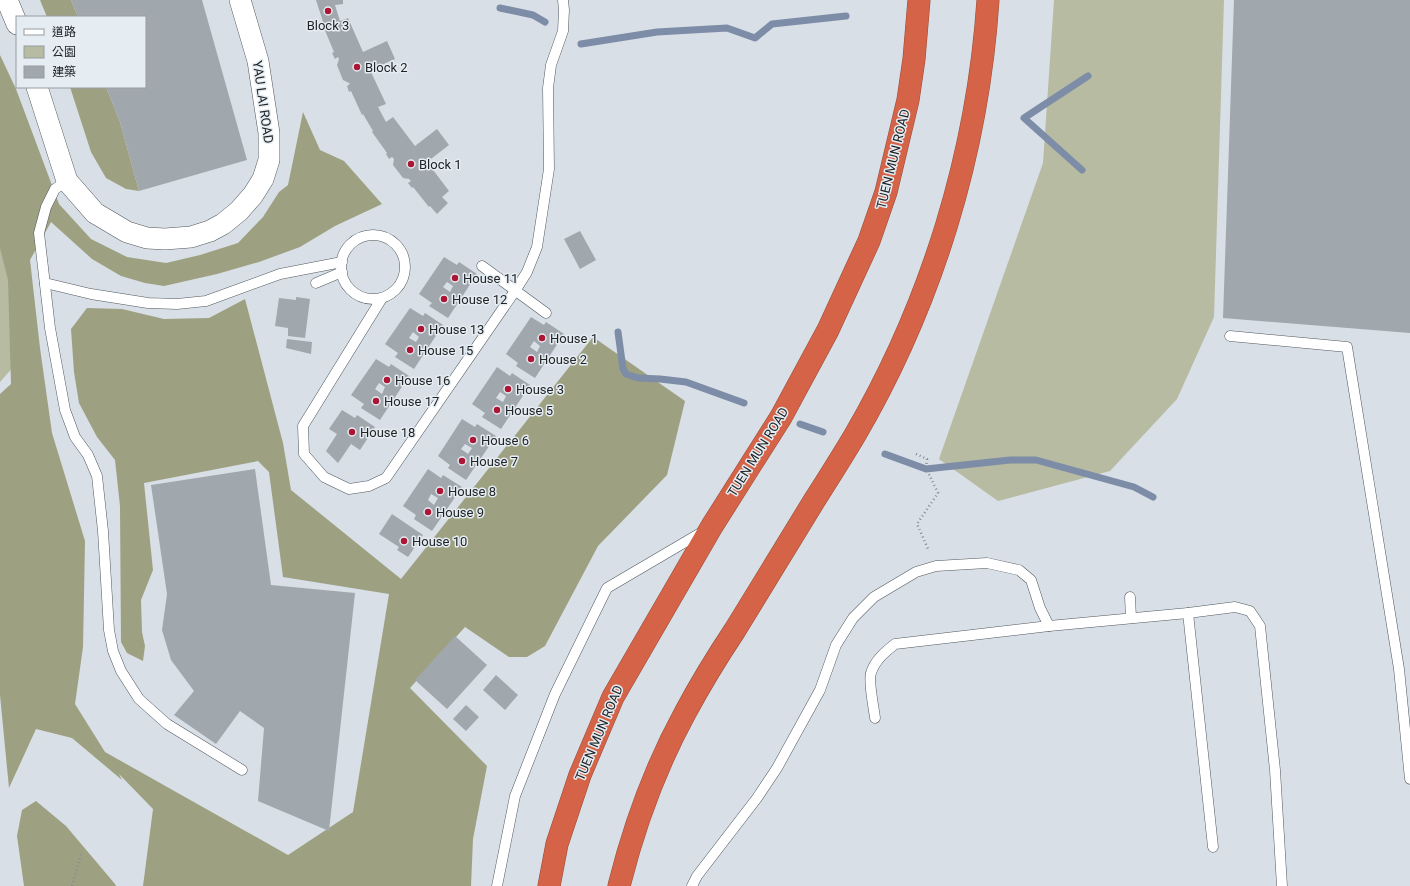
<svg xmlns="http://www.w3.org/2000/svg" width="1410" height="886" font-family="Roboto,'Noto Sans TC',sans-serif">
<rect width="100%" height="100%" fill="#d8dfe6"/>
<g fill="#b7bba1">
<polygon points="1054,0 1224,0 1214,317 1177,399 1110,471 998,501 939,459 1043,163"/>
<polygon points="0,149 22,357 0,382"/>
</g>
<g fill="#9da181">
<polygon points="40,0 71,0 78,17 47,17"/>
<polygon points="0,55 16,89 59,204 91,239 127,257 166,263 200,255 238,243 263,217 279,192 288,185 303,112 320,150 344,161 382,204 335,226 300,247 259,262 217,274 164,286 145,283 121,276 92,259 51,222 30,260 40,348 52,433 85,541 83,647 75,704 105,752 288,855 353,812 389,594 283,577 269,472 258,461 144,483 153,570 141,600 142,632 145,646 143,661 127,653 121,642 120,506 115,460 97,437 79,403 74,372 71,329 87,308 122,309 164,319 209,318 245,299 283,443 291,490 401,579 593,337 685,401 667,475 598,546 545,646 527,657 509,657 465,627 410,688 487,766 473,839 471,886 143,886 153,809 119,774 122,780 72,738 36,729 9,788 0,695 0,394 11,384 8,280 0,248"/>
<polygon points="70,87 106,87 120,122 139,191 126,189 106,178 91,152"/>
<polygon points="36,801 66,826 115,884 116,886 24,886 17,836 22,810"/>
</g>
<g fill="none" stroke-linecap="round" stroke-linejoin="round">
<g stroke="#7d8ca7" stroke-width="7">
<polyline points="500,8 533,15 545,22"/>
<polyline points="581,44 657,32 727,28 755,38 772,24 846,16"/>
<polyline points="1082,170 1024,118 1088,76"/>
<polyline points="618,332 623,369 626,374 638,378 660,379 686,382 744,403"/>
<polyline points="800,424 823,432"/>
<polyline points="885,454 926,469 1010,460 1036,460 1134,487 1153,497"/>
</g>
</g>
<g fill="#a0a7ad" fill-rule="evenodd">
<polygon points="71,0 202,0 247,160 139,191 120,122 106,87 145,87 145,17 78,17"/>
<polygon points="316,0 343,0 343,4 335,5 340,21 348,18 363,52 387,41 395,59 370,70 386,104 378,107 386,122 393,117 415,146 437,129 449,145 427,162 449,191 442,197 448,203 437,214 430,206 429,207 413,187 412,188 408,183 411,181 409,179 403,178 393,165 394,159 392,157 389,159 386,154 387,153 372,132 373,131 363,114 362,115 351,91 349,92 347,86 350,84 349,83 343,80 337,65 339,59 338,57 335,59 332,53 334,52 324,28 325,28"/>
<polygon points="1234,0 1410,0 1410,333 1223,318"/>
<polygon points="580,231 596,260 580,269 564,239"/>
<path d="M444,257l13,8 2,-3 18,12 -29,44 -19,-12 3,-3 -13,-9zM447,282l6,4 -3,6 -7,-5z"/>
<polygon points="296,297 310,299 305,338 288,336 288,328 275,326 279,298 296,300"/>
<path d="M410,308l13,8 2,-3 18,12 -29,44 -19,-12 3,-4 -13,-9zM413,332l6,5 -3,5 -7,-4z"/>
<path d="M531,317l13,8 2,-3 18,12 -29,44 -19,-12 2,-3 -12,-9zM534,341l6,5 -3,6 -7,-5z"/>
<polygon points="287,339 312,342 311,354 286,348"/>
<path d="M376,359l13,8 2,-3 18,12 -29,44 -19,-12 3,-4 -13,-9zM379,383l6,4 -3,7 -7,-5z"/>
<path d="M497,367l13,9 2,-3 18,12 -29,44 -19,-12 3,-4 -13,-9zM500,392l6,4 -3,6 -7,-4z"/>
<polygon points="342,410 355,418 357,415 375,427 360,450 351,444 338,463 326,451 337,434 329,429"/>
<path d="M462,419l13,8 2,-3 19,12 -30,44 -18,-12 2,-3 -12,-9zM465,444l7,4 -4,6 -7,-5z"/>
<polygon points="255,469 271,585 355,593 329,831 258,801 264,728 240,711 216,744 174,715 194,691 171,660 162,630 167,594 151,485"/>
<path d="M428,469l13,9 2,-3 19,12 -30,44 -18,-12 2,-4 -13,-9zM431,494l7,4 -4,7 -6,-5z"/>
<polygon points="392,514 423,535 408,557 397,550 399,547 379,534"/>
<polygon points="455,636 487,665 447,709 415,680"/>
<polygon points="496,675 518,695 505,710 483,690"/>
<polygon points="466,705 479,717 466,731 453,719"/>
</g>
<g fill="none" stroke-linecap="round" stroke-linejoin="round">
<defs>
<g id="service">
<polyline points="67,181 55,189 46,207 39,233 50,328 65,410 75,437 88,455 97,476 103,531 109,630 113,651 121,671 139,699 167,724 242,770"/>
<circle cx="373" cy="267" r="32"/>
<polyline points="482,266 546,313"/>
<polyline points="45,283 91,294 148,303 177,304 206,301 280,274 342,262"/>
<polyline points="316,283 342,272"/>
<polyline points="382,298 303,426 304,454 324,477 349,489 369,486 386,478 515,291 527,272 537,247 549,169 548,88 551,65 563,31 564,10 563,0"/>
<polyline points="1230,336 1347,347 1399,669 1410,779"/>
<polyline points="1130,597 1131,618"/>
<polyline points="1188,613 1213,847"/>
<path d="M875,718c-1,-9 -7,-38 -4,-45 4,-13 14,-21 24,-29l154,-18 139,-13 47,-6 15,4 10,15 15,144 7,116"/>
<polyline points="497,886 515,796 555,694 607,588 704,531"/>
<polyline points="692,886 697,876 757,798 777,768 820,690 836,645 853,618 874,597 916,572 936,566 987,563 1019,570 1031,580 1040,608 1049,626"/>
</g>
<g id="minor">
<polyline points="7,0 17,24"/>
<polyline points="37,87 67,181 95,213 127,232 147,238 165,239 191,237 210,231 223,224 239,211 253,195 263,179 269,160 269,133 258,61 240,0"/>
</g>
<g id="motorway">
<polyline points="549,886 557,844 580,775 613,697 712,526 781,417 828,330 869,241 886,192 908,100 914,59 919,0"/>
<path d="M619,886c15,-60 36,-118 66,-173 15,-28 32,-56 50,-83 26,-43 53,-86 79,-129 14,-22 28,-44 41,-66 77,-132 123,-283 133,-435"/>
</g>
</defs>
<use href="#service" stroke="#51585e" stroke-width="11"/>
<use href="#minor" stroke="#51585e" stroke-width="22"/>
<use href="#motorway" stroke="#964d3b" stroke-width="23"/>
<g stroke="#868c90" stroke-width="2.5" stroke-dasharray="1 3" stroke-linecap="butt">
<polyline points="916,454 927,459 926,468 938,493 917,524 929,551"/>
<polyline points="72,886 81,854"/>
</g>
<use href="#service" stroke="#fff" stroke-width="10"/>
<use href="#minor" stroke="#fff" stroke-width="21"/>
<use href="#motorway" stroke="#d56347" stroke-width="22"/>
</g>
<g fill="#ac1635" stroke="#e5edf3" stroke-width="1.5">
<circle cx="328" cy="11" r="4"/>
<circle cx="357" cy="67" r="4"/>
<circle cx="411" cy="164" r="4"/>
<circle cx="455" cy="278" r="4"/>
<circle cx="444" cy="299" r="4"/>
<circle cx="421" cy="329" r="4"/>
<circle cx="542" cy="338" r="4"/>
<circle cx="410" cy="350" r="4"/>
<circle cx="531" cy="359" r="4"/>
<circle cx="387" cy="380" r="4"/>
<circle cx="508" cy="389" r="4"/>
<circle cx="376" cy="401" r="4"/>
<circle cx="497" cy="410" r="4"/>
<circle cx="352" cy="432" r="4"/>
<circle cx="473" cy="440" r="4"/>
<circle cx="462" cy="461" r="4"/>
<circle cx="440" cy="491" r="4"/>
<circle cx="428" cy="512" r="4"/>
<circle cx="404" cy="541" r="4"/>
</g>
<g text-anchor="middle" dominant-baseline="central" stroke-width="3" stroke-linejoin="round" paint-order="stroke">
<g font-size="13" fill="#212426" stroke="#e5edf3" text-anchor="start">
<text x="328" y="25" text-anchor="middle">Block 3</text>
<text x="365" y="67">Block 2</text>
<text x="419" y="164">Block 1</text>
<text x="463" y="278">House 11</text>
<text x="452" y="299">House 12</text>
<text x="429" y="329">House 13</text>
<text x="550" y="338">House 1</text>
<text x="418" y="350">House 15</text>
<text x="539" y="359">House 2</text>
<text x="395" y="380">House 16</text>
<text x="516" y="389">House 3</text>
<text x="384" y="401">House 17</text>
<text x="505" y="410">House 5</text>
<text x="360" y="432">House 18</text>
<text x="481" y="440">House 6</text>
<text x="470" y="461">House 7</text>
<text x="448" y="491">House 8</text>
<text x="436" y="512">House 9</text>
<text x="412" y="541">House 10</text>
</g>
<g font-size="13" fill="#212426" stroke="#e5edf3">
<text transform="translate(263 102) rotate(82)">YAU LAI ROAD</text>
<text transform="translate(893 159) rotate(-76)">TUEN MUN ROAD</text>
<text transform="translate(758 452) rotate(-58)">TUEN MUN ROAD</text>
<text transform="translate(599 733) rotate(-67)">TUEN MUN ROAD</text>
</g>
</g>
<rect x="16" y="16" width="130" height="72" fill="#e5edf3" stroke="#979da1"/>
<rect x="24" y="29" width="20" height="6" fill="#ffffff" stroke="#979da1"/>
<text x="52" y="36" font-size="12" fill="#212426">道路</text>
<rect x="24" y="46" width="20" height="12" fill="#b7bba1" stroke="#979da1"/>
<text x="52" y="56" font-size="12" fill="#212426">公園</text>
<rect x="24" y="66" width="20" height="12" fill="#a0a7ad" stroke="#979da1"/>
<text x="52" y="76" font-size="12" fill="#212426">建築</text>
</svg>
